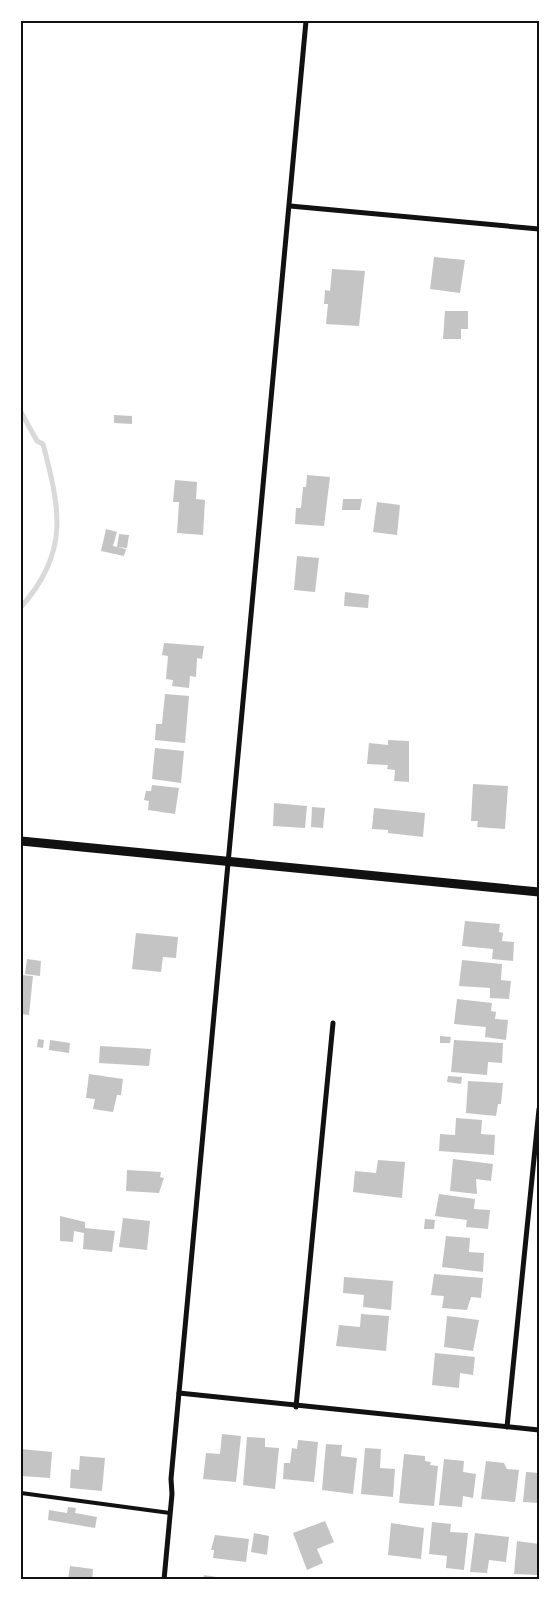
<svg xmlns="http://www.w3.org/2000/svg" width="560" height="1601" font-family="'PT Sans Narrow',sans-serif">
<rect width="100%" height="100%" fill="#fff"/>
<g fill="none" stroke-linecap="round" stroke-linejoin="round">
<path stroke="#d9d9d9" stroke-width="5" d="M21,412l16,29 6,3c17,65 27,108 -22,163"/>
</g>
<g fill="#c4c4c4">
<polygon points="434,257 465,260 460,293 430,289"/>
<polygon points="332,269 365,271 359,326 326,324 328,304 324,304 325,290 330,291"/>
<polygon points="445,311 468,311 468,329 461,329 461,339 443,339"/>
<polygon points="114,415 132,416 132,424 114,423"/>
<polygon points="307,475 330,477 324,526 295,524 296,508 301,508 303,487 306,487"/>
<polygon points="175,480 197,482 196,499 205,500 203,535 177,533 179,502 173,502"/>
<polygon points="343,499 362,499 360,510 342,510"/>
<polygon points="377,502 400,505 397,535 373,532"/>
<polygon points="106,529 117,532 113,546 126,549 124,556 101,551"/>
<polygon points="119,534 129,535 127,548 117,547"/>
<polygon points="297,556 319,558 315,592 294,590"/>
<polygon points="345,592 369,595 368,608 344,606"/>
<polygon points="164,643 204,646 202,659 197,658 196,677 190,676 189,688 172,686 173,680 166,679 168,656 162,655"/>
<polygon points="165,694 189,696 185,743 155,740 156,724 162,724"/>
<polygon points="388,740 409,741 409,782 394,781 395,770 387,769 388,765 367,764 369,743 388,745"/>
<polygon points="155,748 184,751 181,783 152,779"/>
<polygon points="473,784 508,786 505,829 477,827 478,821 471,821"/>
<polygon points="152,785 179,788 175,814 148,810 149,801 144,800 146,791 151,791"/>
<polygon points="274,803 307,806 305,828 273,826"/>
<polygon points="312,807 325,808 323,828 311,827"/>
<polygon points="374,808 425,813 423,837 388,833 388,830 372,829"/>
<polygon points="465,921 500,924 499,932 503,933 502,941 514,942 513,961 492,959 493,949 462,946"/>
<polygon points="136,933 178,937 176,958 163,957 161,972 132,969"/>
<polygon points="27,959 41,961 40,976 25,974"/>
<polygon points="462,960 502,964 501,980 511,981 509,999 490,998 490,988 459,986"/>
<polygon points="21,975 33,976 29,1015 21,1014"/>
<polygon points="457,999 492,1003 491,1011 496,1012 495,1019 508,1020 506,1040 485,1037 486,1027 454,1024"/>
<polygon points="440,1036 451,1037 450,1043 440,1043"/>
<polygon points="38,1039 44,1040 43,1048 37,1047"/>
<polygon points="50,1040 70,1043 69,1053 49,1050"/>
<polygon points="454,1040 503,1043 502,1063 488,1062 487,1075 451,1072"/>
<polygon points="100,1046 151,1049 149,1066 99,1063"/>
<polygon points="89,1074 123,1079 121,1095 117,1095 113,1112 93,1109 95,1099 86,1098"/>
<polygon points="448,1076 462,1077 461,1084 447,1082"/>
<polygon points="468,1081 503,1083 501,1104 498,1104 496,1116 466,1113"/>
<polygon points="456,1118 482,1120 481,1134 495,1135 494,1155 439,1151 440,1134 455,1135"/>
<polygon points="453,1159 493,1164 491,1181 476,1179 477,1194 450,1191"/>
<polygon points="378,1160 405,1162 402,1198 353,1192 355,1171 376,1173"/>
<polygon points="127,1170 161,1172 160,1177 164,1178 159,1193 126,1191"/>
<polygon points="439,1194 475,1199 474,1209 490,1210 488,1229 466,1227 467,1220 435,1216"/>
<polygon points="60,1216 85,1222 85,1228 115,1231 112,1252 83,1249 84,1233 74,1231 73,1242 60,1241"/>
<polygon points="123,1218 150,1221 147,1250 119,1247"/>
<polygon points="425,1219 435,1220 434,1229 424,1229"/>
<polygon points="446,1236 470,1238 469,1252 484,1253 483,1272 442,1267"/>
<polygon points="434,1274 483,1278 481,1298 471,1297 467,1310 442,1308 444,1296 431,1295"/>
<polygon points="344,1277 393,1281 391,1310 363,1307 364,1295 343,1293"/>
<polygon points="361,1314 389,1316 386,1351 336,1346 339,1325 360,1327"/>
<polygon points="447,1316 479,1320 473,1351 444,1347"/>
<polygon points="435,1353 475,1357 473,1375 460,1373 459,1388 432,1385"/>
<polygon points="222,1434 241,1436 236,1482 203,1479 206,1453 220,1454"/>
<polygon points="247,1437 265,1438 265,1447 279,1448 275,1489 243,1485"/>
<polygon points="298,1440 318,1442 314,1482 283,1479 284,1463 290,1463 292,1448 297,1449"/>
<polygon points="326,1444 342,1445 341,1456 357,1458 353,1494 322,1490"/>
<polygon points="365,1448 381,1449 380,1468 395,1469 393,1497 361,1494"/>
<polygon points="21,1449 52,1452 50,1478 21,1476"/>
<polygon points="404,1454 425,1456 425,1461 431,1462 430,1465 438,1466 434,1506 399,1503"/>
<polygon points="80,1456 105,1458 102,1491 70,1488 71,1469 79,1470"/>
<polygon points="444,1459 464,1461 463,1472 476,1474 473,1498 463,1496 462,1507 439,1505"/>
<polygon points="486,1461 504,1463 507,1469 519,1470 515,1502 481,1499"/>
<polygon points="526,1472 539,1473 539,1503 523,1502"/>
<polygon points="68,1507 76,1508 75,1513 97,1517 95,1528 48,1520 49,1510 67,1513"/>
<polygon points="325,1521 334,1542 317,1549 323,1563 307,1570 293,1533"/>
<polygon points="432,1522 451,1524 450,1532 468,1533 464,1570 446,1568 447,1556 429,1554"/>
<polygon points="391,1523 424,1528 421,1559 388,1555"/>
<polygon points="254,1533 269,1536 267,1555 251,1552"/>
<polygon points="475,1533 509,1537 506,1562 489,1560 487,1573 470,1572"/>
<polygon points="215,1535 249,1539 246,1562 213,1558 214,1550 211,1550"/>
<polygon points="517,1541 539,1544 539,1575 514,1574"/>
<polygon points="70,1566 93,1569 92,1580 68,1580"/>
<polygon points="204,1575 229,1579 228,1580 203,1580"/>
</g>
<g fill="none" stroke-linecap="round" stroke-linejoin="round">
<polyline stroke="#111" stroke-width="4" points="21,1493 170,1513"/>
<g stroke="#111" stroke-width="5">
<polyline points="290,206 539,229"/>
<polyline points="179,1393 539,1430"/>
<polyline points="296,1407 333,1023"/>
<polyline points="507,1427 539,1109"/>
<polyline points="164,1580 172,1494 171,1479 306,21"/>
</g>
<polyline stroke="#111" stroke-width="9" points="21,841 539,892"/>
</g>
<rect width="560" height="1601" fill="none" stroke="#ffffff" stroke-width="45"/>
<rect x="22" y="22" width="516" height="1556" fill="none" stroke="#111" stroke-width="2"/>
</svg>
